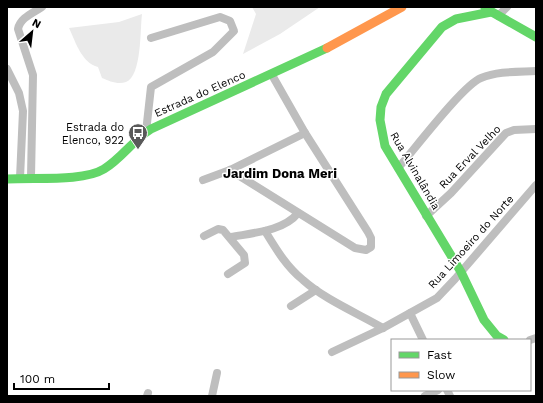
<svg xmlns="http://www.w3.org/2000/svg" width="543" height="403" font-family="'Work Sans',sans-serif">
<rect width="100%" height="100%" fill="#fff"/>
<g fill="#eaeaea">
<polygon points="252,7 320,7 280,34 243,54 256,14"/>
<path d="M142,14c-2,15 0,62 -16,68 -8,3 -17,-1 -24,-4l-4,-11c-16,-4 -22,-24 -29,-39l50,-6z"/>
</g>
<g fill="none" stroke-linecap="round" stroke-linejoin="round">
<g stroke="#bebebe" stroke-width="8">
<polyline points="498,16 507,7"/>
<polyline points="7,69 19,93 23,111 20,178"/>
<polyline points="146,132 151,87 213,52 234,31 230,21 220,17 151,38"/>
<path d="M398,168c16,-18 65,-83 83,-90 17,-7 37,-6 55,-7"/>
<polyline points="230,170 355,248 366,250 371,247 371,238 368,232 305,133 272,75"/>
<path d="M31,177l2,-102 -15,-46c2,-11 15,-16 24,-22"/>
<polyline points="203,180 230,170 305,133"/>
<polyline points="426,216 451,193 506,133 514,130 536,129"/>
<path d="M265,231c11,18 21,35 38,49 21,19 54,33 80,48"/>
<polyline points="204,236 218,229 223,230 244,255 245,263 228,274"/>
<path d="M231,237c21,-4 53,-6 67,-24"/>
<polyline points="291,306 316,290"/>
<polyline points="410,313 423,340"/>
<polyline points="530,340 536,338"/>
<polyline points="332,352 383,328 437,298 455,279 536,185"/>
<polyline points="447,390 450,396"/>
<polyline points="147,396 148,393"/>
<polyline points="212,396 217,373"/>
<polyline points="425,396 438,390"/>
</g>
<g stroke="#63d668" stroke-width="9">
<polyline points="485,8 536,37"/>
<polyline points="491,12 456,19 442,27 386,94 381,107 380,120 385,146 461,272 484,320 497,336 504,340"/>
<path d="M7,179c27,-2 76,3 97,-10 18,-11 29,-29 47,-40l176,-81"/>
</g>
<polyline stroke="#ff974d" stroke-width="9" points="327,48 402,7"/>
</g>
<defs>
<symbol id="bus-pin" viewBox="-11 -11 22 30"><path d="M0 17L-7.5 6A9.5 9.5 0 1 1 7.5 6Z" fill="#595959" stroke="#fff"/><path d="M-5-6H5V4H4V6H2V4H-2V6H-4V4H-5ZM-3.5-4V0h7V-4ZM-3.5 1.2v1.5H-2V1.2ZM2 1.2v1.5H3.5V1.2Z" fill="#fff"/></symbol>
</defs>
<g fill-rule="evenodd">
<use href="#bus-pin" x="127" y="122" width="22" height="30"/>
</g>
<g text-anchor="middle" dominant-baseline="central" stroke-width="3" stroke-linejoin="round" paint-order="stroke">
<g font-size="11" fill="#000" stroke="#fff">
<text transform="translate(200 94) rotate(-24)">Estrada do Elenco</text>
<text transform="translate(470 157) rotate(-46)">Rua Erval Velho</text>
<text transform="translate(415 171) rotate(60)">Rua Alvinalândia</text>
<text transform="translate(471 242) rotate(-48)">Rua Limoeiro do Norte</text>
</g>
<g font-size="11" fill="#000" stroke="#fff" text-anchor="end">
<text x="124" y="127">Estrada do<tspan x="124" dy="13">Elenco, 922</tspan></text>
</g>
<g font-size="13" font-weight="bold" fill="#000" stroke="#fff">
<text x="280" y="173">Jardim Dona Meri</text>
</g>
</g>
<rect width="543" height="403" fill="none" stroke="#000000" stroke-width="16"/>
<rect x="391" y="339" width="140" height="52" fill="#ffffff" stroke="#999999"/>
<rect x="399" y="352" width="20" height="6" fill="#63d668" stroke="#999999"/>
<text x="427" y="359" font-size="12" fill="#000000">Fast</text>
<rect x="399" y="372" width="20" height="6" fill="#ff974d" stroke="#999999"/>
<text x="427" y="379" font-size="12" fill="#000000">Slow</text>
<g transform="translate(32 32) rotate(28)" stroke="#ffffff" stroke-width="3" paint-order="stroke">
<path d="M0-3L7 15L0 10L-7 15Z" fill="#000000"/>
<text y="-6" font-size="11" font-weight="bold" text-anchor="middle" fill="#000000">N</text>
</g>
<path d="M14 383v6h95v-6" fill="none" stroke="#000000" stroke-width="2"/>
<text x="20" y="383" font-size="12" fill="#000000" stroke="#ffffff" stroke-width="3" paint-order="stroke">100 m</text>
</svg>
